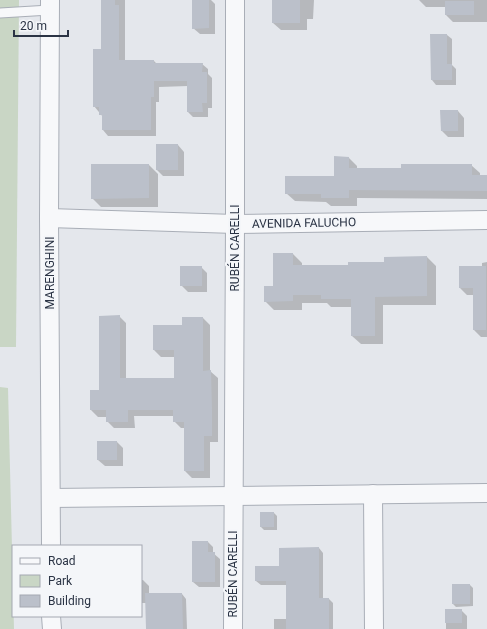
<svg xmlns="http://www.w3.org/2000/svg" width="487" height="629" font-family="Roboto,sans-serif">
<rect width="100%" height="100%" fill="#e4e7ec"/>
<g fill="#c9d6c5">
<polygon points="0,0 19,0 16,347 0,347"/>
<polygon points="0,387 8,388 14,629 0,629"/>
</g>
<g fill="#0003">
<polygon points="102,0 125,0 125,61 154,61 157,64 202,64 208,69 208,74 212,78 212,108 208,108 208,117 193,117 188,112 188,86 159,87 159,102 156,102 156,136 108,136 103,130 103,117 94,106 102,50"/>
<polygon points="193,0 211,0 215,4 215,34 200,34 193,28"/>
<polygon points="273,0 314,0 313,19 307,19 307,30 281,30 273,23"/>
<polygon points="419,0 487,0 487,22 453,22 446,15 446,7 426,7"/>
<polygon points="447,35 452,39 452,65 456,69 456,85 436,85 432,80"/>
<polygon points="458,111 464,118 464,137 448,137 442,131"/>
<polygon points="178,145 184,152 184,176 163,176 157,170"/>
<polygon points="349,158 357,166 357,169 402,169 471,165 480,173 480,176 487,176 487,199 357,198 357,206 331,206 326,202 295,201 286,193 335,177"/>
<polygon points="149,165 158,174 158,207 101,207 92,198"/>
<polygon points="293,254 302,263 302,266 349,266 427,257 436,266 436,305 383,305 383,344 361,344 352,336 352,307 331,307 327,303 302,303 302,310 274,310 265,301"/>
<polygon points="487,262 487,337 481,337 474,330 474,295 467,295 460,288 482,267 482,263"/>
<polygon points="201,267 207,273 207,292 188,292 181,285"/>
<polygon points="119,316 126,323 126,379 175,379 175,357 161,357 154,350 183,326 203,318 210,325 210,371 218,378 218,442 210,442 210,478 192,478 185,471 185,428 181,428 174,421 174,416 134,416 135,428 114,428 107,421 107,417 98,417 91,410 100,391"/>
<polygon points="117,442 123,448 123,466 105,466 98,460"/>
<polygon points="274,513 277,516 277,530 264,530 261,527"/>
<polygon points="208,542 213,547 213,553 220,559 220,587 199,587 193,582"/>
<polygon points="319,548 323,553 323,599 329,599 333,603 333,629 274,629 274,619 287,619 287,585 261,585 256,581"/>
<polygon points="141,580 143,580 149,586 149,594 182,594 186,599 187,629 147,629 147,603 141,603"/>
<polygon points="453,585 470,585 473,588 473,606 456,607 453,604"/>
<polygon points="446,610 461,610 467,616 467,629 446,629"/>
</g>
<g fill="#bbc0ca">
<polygon points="101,0 115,0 115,5 119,5 119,60 154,60 154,63 203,63 202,72 207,72 207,103 202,103 203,112 187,112 187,81 154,81 154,97 151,97 151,130 102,130 102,115 99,115 99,107 93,107 93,49 101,49"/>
<polygon points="192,0 209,0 209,28 192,29"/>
<rect x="272" y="0" width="28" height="23"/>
<rect x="445" y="1" width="29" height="14"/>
<polygon points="430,34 447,34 447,64 452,64 452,80 431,80"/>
<polygon points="440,110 458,110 458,131 441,131"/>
<rect x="156" y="144" width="22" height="26"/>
<polygon points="334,156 349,157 349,168 401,168 401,164 472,164 472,175 487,175 487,191 349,190 349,198 321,198 321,194 285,194 285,176 334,176"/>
<polygon points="91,164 149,164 149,198 91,199"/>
<polygon points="273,253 293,253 293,265 348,265 348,262 384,262 384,257 427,256 427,296 375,297 375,336 351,336 351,299 321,299 321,295 293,295 293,301 264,302 264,286 273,286"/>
<rect x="180" y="266" width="22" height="20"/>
<polygon points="459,266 486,266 486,330 473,330 473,288 459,288"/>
<polygon points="120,315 120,378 174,378 174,350 153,350 153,325 182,325 182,317 203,317 203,371 211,370 212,410 212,436 204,436 204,471 184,471 184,422 173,422 173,410 128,410 128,422 106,422 106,410 90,410 90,390 99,390 99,316"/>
<rect x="97" y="441" width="20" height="19"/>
<rect x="260" y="512" width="14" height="15"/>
<polygon points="192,541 208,541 208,552 215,552 215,582 192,582"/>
<polygon points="319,547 319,598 329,598 329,629 286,629 286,581 255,581 255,566 279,566 279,548"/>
<rect x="452" y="584" width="18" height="20"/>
<polygon points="145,593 182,593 183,629 146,629"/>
<rect x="445" y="609" width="17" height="14"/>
</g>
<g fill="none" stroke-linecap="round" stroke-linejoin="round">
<defs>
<polyline id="lane" points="0,13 50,10"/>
<g id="street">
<polyline points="50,0 49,218 51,546"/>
<polyline points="49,218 235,224 487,220"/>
<polyline points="373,494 374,629"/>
<polyline points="51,498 487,493"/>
<polyline points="51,616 52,629"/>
<polyline points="233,629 235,224 235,0"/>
</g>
</defs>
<use href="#lane" stroke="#a9aeb7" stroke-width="11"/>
<use href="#street" stroke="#a9aeb7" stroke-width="20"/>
<use href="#lane" stroke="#f7f8fa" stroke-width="9"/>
<use href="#street" stroke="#f7f8fa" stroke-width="18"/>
</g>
<g text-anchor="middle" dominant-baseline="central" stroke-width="4" stroke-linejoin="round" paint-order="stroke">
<g font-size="12" fill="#2b3445" stroke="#f4f6f9">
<text transform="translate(304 223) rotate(-1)">AVENIDA FALUCHO</text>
<text transform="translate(235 248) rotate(-90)">RUBÉN CARELLI</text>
<text transform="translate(50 273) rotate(-90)">MARENGHINI</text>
<text transform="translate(233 574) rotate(-90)">RUBÉN CARELLI</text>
</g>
</g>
<rect x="12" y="545" width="130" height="72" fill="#f4f6f9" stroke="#a4a8b1"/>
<rect x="20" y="558" width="20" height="6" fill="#f7f8fa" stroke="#a4a8b1"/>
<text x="48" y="565" font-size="12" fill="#2b3445">Road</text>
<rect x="20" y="575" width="20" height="12" fill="#c9d6c5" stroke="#a4a8b1"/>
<text x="48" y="585" font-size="12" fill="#2b3445">Park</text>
<rect x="20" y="595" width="20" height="12" fill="#bbc0ca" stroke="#a4a8b1"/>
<text x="48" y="605" font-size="12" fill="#2b3445">Building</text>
<path d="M14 30v6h54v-6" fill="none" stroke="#2b3445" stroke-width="2"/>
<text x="20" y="30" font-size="12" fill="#2b3445" stroke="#f4f6f9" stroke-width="3" paint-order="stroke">20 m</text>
</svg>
